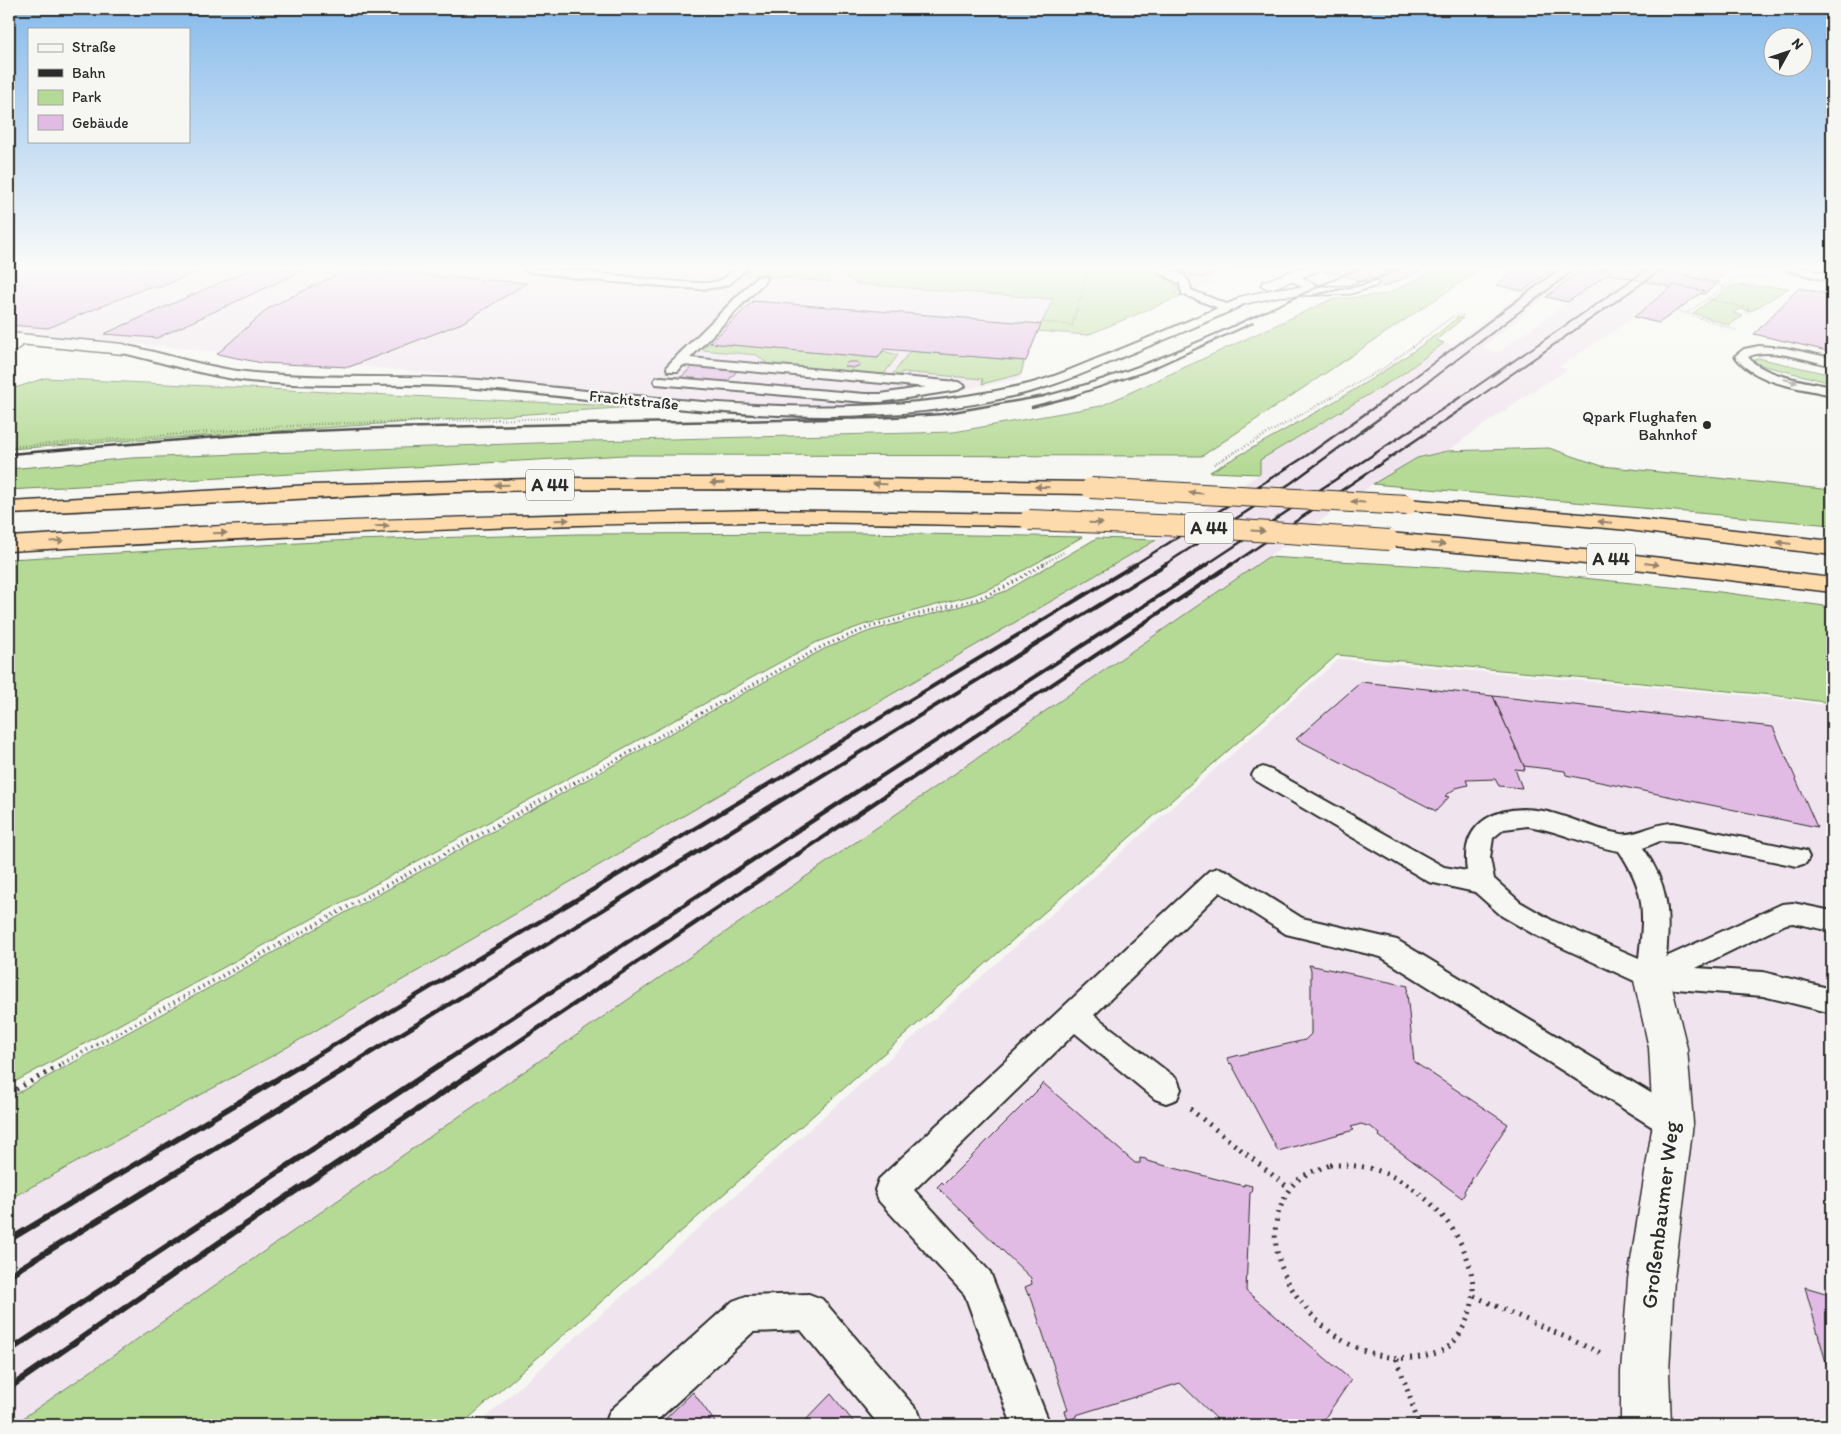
<svg xmlns="http://www.w3.org/2000/svg" width="1841" height="1434" font-family="Itim,sans-serif">
<rect width="100%" height="100%" fill="#f6f6f2"/>
<filter id="ink" filterUnits="userSpaceOnUse"><feTurbulence type="fractalNoise" baseFrequency=".02" numOctaves="2"/><feDisplacementMap in="SourceGraphic" scale="10" xChannelSelector="R" yChannelSelector="G"/><feConvolveMatrix kernelMatrix="1 2 1 2 8 2 1 2 1" color-interpolation-filters="sRGB"/></filter>
<g filter="url(#ink)">
<g fill="#f0e4ee">
<polygon points="9,268 1250,268 1087,335 1038,331 1020,379 882,404 739,404 9,331"/>
<polygon points="1553,268 1583,268 1482,348 1498,352 1617,268 1695,268 1633,318 1559,367 1567,370 1522,398 1447,451 1417,458 1373,484 13,1425 9,1425 9,1199 272,1056 1156,540 1260,474 1260,460 1401,375 1444,343 1453,345"/>
<polygon points="1339,659 1773,698 1832,706 1832,1425 477,1425"/>
</g>
<g fill="#b5da95" stroke="#708260">
<polygon points="751,268 819,268 828,273 830,282 743,274"/>
<polygon points="833,268 1155,268 1152,271 1155,275 1173,281 1179,290 1174,293 1181,296 1087,335 1038,331 1053,299 857,284"/>
<polygon points="1440,268 1482,268 1202,456 625,455 9,490 9,469 132,458 591,441 954,432 1101,406 1330,300 1387,294"/>
<polygon points="1733,285 1789,288 1751,311 1740,309 1733,313 1743,316 1729,325 1693,313"/>
<path d="M1457,318h6l-27,22 8,3 -43,32 -141,85v14l-50,-2c83,-48 172,-92 247,-154z"/>
<polygon points="708,343 878,358 883,351 898,355 881,378 770,366 757,355 702,350"/>
<polygon points="910,351 1024,361 1021,374 982,384 983,379 902,372 898,378 890,378"/>
<polygon points="1758,358 1832,375 1832,383 1757,364 1753,361"/>
<polygon points="45,378 633,407 9,449 9,390"/>
<polygon points="1549,448 1602,466 1832,490 1832,525 1373,484 1417,458 1447,451"/>
<polygon points="862,533 1082,537 998,585 973,595 863,625 817,642 9,1085 9,559 353,540 579,534"/>
<polygon points="1097,538 1156,540 272,1056 9,1199 9,1098 824,649 870,631 979,601 1006,591"/>
<polygon points="1268,557 1514,571 1720,592 1832,607 1832,703 1772,695 1337,655 461,1425 13,1425"/>
</g>
<g fill="#e2bbe4" stroke="#2b2b2b">
<polygon points="9,268 207,268 160,287 149,287 48,328 9,325"/>
<polygon points="253,268 309,268 157,338 104,334"/>
<polygon points="1177,268 1227,268 1202,278 1173,270"/>
<polygon points="1331,268 1426,268 1384,287 1357,282 1356,279 1335,273 1323,272"/>
<polygon points="1517,268 1554,268 1523,291 1496,285"/>
<polygon points="1582,268 1652,268 1720,282 1704,294"/>
<polygon points="1583,268 1612,271 1568,302 1546,297"/>
<polygon points="1695,268 1733,268 1715,283 1685,276"/>
<polygon points="349,269 527,283 462,323 349,367 262,363 217,354 270,307"/>
<polygon points="1674,285 1704,291 1659,323 1634,317"/>
<polygon points="1799,288 1832,295 1832,352 1754,334"/>
<polygon points="753,301 1041,324 1026,361 884,349 878,358 710,343"/>
<polygon points="848,362 858,362 860,365 853,368 844,366"/>
<polygon points="693,366 738,370 725,384 679,379"/>
<polygon points="1361,682 1493,696 1524,766 1525,770 1515,769 1522,788 1499,786 1495,779 1466,780 1468,785 1456,788 1445,796 1449,797 1436,811 1296,739"/>
<polygon points="1493,696 1773,727 1817,827 1566,775 1565,771 1524,766"/>
<polygon points="1309,965 1408,986 1407,993 1414,1062 1508,1124 1464,1191 1465,1193 1462,1198 1379,1136 1380,1134 1371,1127 1361,1124 1351,1127 1354,1130 1278,1151 1231,1063 1230,1064 1227,1058 1305,1040 1311,1034 1311,970"/>
<polygon points="1043,1083 1135,1163 1140,1163 1140,1158 1146,1159 1147,1161 1244,1186 1244,1184 1252,1186 1251,1193 1250,1192 1246,1291 1351,1380 1320,1425 1223,1425 1180,1383 1076,1415 1076,1417 1068,1420 1065,1411 1068,1410 1030,1294 1028,1295 1025,1287 1032,1284 1031,1278 937,1187 942,1182 944,1184 1040,1088 1039,1087"/>
<polygon points="1805,1287 1832,1295 1832,1384"/>
<polygon points="693,1392 717,1425 659,1425"/>
<polygon points="831,1394 856,1425 801,1425"/>
</g>
<g fill="none" stroke-linecap="round" stroke-linejoin="round">
<polyline stroke="#cdcdca" stroke-width="15" stroke-dasharray="15 8" stroke-linecap="butt" points="1371,283 1402,268"/>
<defs>
<g id="lane">
<path d="M522,268c59,0 117,13 176,15 7,0 16,0 23,-3 13,-6 7,-12 26,-12l-16,15 -11,4 -21,2 -108,-9 -64,-9z"/>
<path d="M1159,268h12l-1,1c11,5 20,8 21,21l36,14 17,-7 6,3c-9,7 -21,11 -31,16 -26,12 -53,23 -80,34 -34,14 -68,30 -103,40 -184,51 -375,14 -560,-2 -76,-7 -152,1 -227,-7 -44,-5 -87,-19 -130,-29l-2,-3 6,-4c44,9 87,24 131,28 75,7 150,1 225,7 182,17 358,47 541,6 29,-6 56,-19 84,-30 38,-15 76,-31 114,-48l-36,-14 -2,-10 -21,-12z"/>
<polygon points="1786,268 1804,268 1832,276 1832,282 1787,270"/>
<path d="M1297,272l4,1 1,2 -1,2 15,8 22,4 1,2c-10,9 -41,-3 -49,-13l3,-5z"/>
<polygon points="761,276 765,277 766,279 765,281 690,358 958,382 965,386 958,390 881,402 865,402 656,384 654,381 656,378 661,377 865,394 881,394 926,387 683,365 678,371 668,371 667,368 668,365 757,277"/>
<path d="M22,335l4,1 2,3c-4,6 -12,12 -19,14v-10z"/>
<path d="M1759,346l26,2 47,10v8c-21,-5 -64,-20 -84,-9 14,19 62,25 84,30v8c-31,-7 -78,-11 -97,-39l9,-7z"/>
<path d="M1263,767l8,3 173,97 23,4c-8,-50 32,-68 76,-60 27,5 51,19 78,23 16,2 33,-11 52,-11l133,28 3,6 -3,6 -9,3 -118,-24 -19,-1 -17,7c26,37 27,65 23,109l116,-53 11,-1 39,8v20l-39,-8 -7,1 -90,44 67,4 69,17v24l-69,-17 -112,-9 -10,-3 -106,-49 -33,-19 -27,-24 -46,-10 -174,-102 -3,-5 3,-5zM1528,826c32,5 60,20 91,25 27,40 25,61 20,107l-86,-37 -33,-19 -26,-23 -4,-21 3,-20 11,-9z"/>
<polygon points="1218,868 1227,871 1302,918 1397,940 1684,1113 1689,1123 1684,1133 1673,1138 1662,1133 1381,957 1286,934 1220,892 1094,1015 1177,1079 1181,1089 1177,1099 1166,1103 1155,1099 1075,1033 914,1190 990,1272 1050,1425 1012,1425 965,1295 879,1201 875,1190 879,1179 1209,871"/>
<polygon points="809,1294 822,1299 918,1411 923,1425 879,1425 801,1330 753,1332 652,1425 605,1425 610,1411 733,1301 746,1296"/>
</g>
<g id="street">
<polygon points="1300,268 1320,268 1318,271 1273,288 1268,289 1261,285 1263,282"/>
<polygon points="1371,279 1378,283 1376,286 1350,294 1280,296 1244,304 1239,303 1237,300 1239,297 1280,288 1349,286"/>
<polygon points="9,333 123,344 129,346 131,349 129,352 123,354 9,343"/>
<polygon points="1651,961 1664,966 1669,976 1687,1048 1693,1123 1674,1279 1669,1372 1671,1425 1621,1425 1621,1372 1628,1279 1653,1123 1649,1048 1633,976 1638,966"/>
</g>
<g id="highway">
<path d="M567,478h224l300,4 7,2 3,4 -3,4 -7,2c-199,-3 -399,-7 -599,-3 -161,4 -322,16 -483,23v-12l302,-17z"/>
<polygon points="1407,499 1628,518 1832,541 1832,555 1628,530 1400,509 1397,505 1400,501"/>
<path d="M762,510l267,4 8,1 3,5 -3,5 -8,1c-89,-1 -178,-4 -267,-4 -251,1 -502,16 -753,29v-14c251,-15 502,-22 753,-27z"/>
<polygon points="1389,533 1618,553 1832,578 1832,592 1618,567 1381,545 1378,540 1381,535"/>
</g>
</defs>
<use href="#lane" stroke="#2b2b2b" stroke-width="4"/>
<use href="#street" stroke="#2b2b2b" stroke-width="3"/>
<use href="#highway" stroke="#2b2b2b" stroke-width="3"/>
<g stroke="#2b2b2b" stroke-width="2" stroke-dasharray="0.5 2" stroke-linecap="butt">
<polyline points="1698,278 1710,268"/>
<polyline points="1704,279 1717,268"/>
<polyline points="1725,287 1736,279 1769,276"/>
<polyline points="1708,299 1748,308 1749,311 1744,314"/>
<polyline points="1677,310 1738,331"/>
<polyline points="1688,312 1725,287 1709,284"/>
<polyline points="1042,322 1072,325 1089,268"/>
<polyline points="1332,397 1384,368 1452,317 1465,315"/>
</g>
<g stroke="#2b2b2b" stroke-width="2.5" stroke-dasharray="0.5 2.5" stroke-linecap="butt">
<polyline points="9,447 319,424 560,418"/>
<polyline points="1214,464 1334,396"/>
<polyline points="1042,565 1064,552"/>
</g>
<polyline stroke="#2b2b2b" stroke-width="3" stroke-dasharray="1 4" stroke-linecap="butt" points="574,783 823,646 870,627 977,599 1005,587 1044,564"/>
<polyline stroke="#2b2b2b" stroke-width="4" stroke-dasharray="1 4.5" stroke-linecap="butt" points="58,1066 577,781"/>
<g stroke="#2b2b2b" stroke-width="5" stroke-dasharray="2 6" stroke-linecap="butt">
<polyline points="9,1093 61,1065"/>
<polyline points="1190,1109 1289,1188"/>
<path d="M1330,1165c16,0 33,0 49,6 47,16 93,67 94,118 1,17 -6,32 -14,46 -8,14 -24,20 -39,22 -25,4 -50,-2 -73,-14 -42,-23 -85,-83 -68,-132 5,-14 11,-26 23,-34 9,-6 18,-8 28,-12z"/>
<polyline points="1474,1296 1603,1354"/>
<polyline points="1397,1359 1419,1425"/>
</g>
<use href="#lane" fill="#f6f6f2" fill-rule="evenodd"/>
<use href="#street" fill="#f6f6f2" fill-rule="evenodd"/>
<use href="#highway" fill="#fedbac" fill-rule="evenodd"/>
<g stroke="#2b2b2b" stroke-width="2">
<polyline points="1314,295 1365,284 1400,268"/>
<path d="M1039,397c111,-27 216,-82 320,-129"/>
<polyline points="1070,397 1145,372 1253,323"/>
<polyline points="1388,397 1560,268"/>
<polyline points="1408,397 1577,268"/>
<polyline points="1461,397 1649,268"/>
<polyline points="1479,397 1664,268"/>
</g>
<g stroke="#2b2b2b" stroke-width="2.5">
<polyline points="1032,407 1075,396"/>
<polyline points="9,454 266,433 382,428 876,418 942,414 1044,396"/>
<polyline points="1134,565 1306,456 1390,396"/>
<polyline points="1164,565 1291,483 1410,396"/>
<polyline points="1206,565 1462,396"/>
<polyline points="1231,565 1481,396"/>
</g>
<g stroke="#2b2b2b" stroke-width="4">
<polyline points="772,783 1136,564"/>
<polyline points="810,783 1166,564"/>
<polyline points="871,783 1208,564"/>
<polyline points="905,783 1232,564"/>
</g>
<g stroke="#2b2b2b" stroke-width="4.5">
<polyline points="299,1066 774,781"/>
<polyline points="349,1066 812,781"/>
<polyline points="438,1066 873,781"/>
<polyline points="482,1066 907,781"/>
</g>
<g stroke="#2b2b2b" stroke-width="6">
<polyline points="9,1240 301,1065"/>
<polyline points="9,1275 351,1065"/>
<polyline points="9,1351 440,1065"/>
<polyline points="9,1388 239,1229 484,1065"/>
</g>
<defs>
<g id="highway-bridge">
<polyline points="1091,488 1407,505"/>
<polyline points="1029,520 1183,526 1389,540"/>
</g>
</defs>
<use href="#highway-bridge" stroke="#2b2b2b" stroke-width="22" stroke-linecap="butt"/>
<use href="#highway-bridge" stroke="#fedbac" stroke-width="20"/>
</g>
<defs><path id="oneway-solid" d="M-6-.8H1V-3.2L6.5 0L1 3.2V.8H-6Z" transform="scale(1.25)"/></defs>
<use fill="#90908e" href="#oneway-solid" transform="translate(1791 381) rotate(15)"/>
<g fill="#94836c">
<use href="#oneway-solid" transform="translate(717 483) rotate(179)"/>
<use href="#oneway-solid" transform="translate(880 484) rotate(-179)"/>
<use href="#oneway-solid" transform="translate(502 485) rotate(179)"/>
<use href="#oneway-solid" transform="translate(1042 487) rotate(-179)"/>
<use href="#oneway-solid" transform="translate(1196 493) rotate(-177)"/>
<use href="#oneway-solid" transform="translate(1358 502) rotate(-177)"/>
<use href="#oneway-solid" transform="translate(562 520) rotate(-1)"/>
<use href="#oneway-solid" transform="translate(1605 522) rotate(-175)"/>
<use href="#oneway-solid" transform="translate(1096 523) rotate(2)"/>
<use href="#oneway-solid" transform="translate(382 526) rotate(-2)"/>
<use href="#oneway-solid" transform="translate(1258 531) rotate(4)"/>
<use href="#oneway-solid" transform="translate(220 533) rotate(-2)"/>
<use href="#oneway-solid" transform="translate(57 541) rotate(-4)"/>
<use href="#oneway-solid" transform="translate(1784 543) rotate(-173)"/>
<use href="#oneway-solid" transform="translate(1438 544) rotate(5)"/>
<use href="#oneway-solid" transform="translate(1652 564) rotate(7)"/>
</g>
</g>
<linearGradient id="sky" x2="0" y2="1"><stop stop-color="#86baeb"/><stop offset="0.57" stop-color="#fbfbf9"/><stop offset="1" stop-color="#fbfbf9" stop-opacity="0"/></linearGradient>
<rect width="1841" height="469" fill="url(#sky)"/>
<circle fill="#2b2b2b" stroke="#f6f6f2" stroke-width="2" cx="1707" cy="425" r="5"/>
<g text-anchor="middle" dominant-baseline="central" stroke-width="5" stroke-linejoin="round" paint-order="stroke">
<g font-size="16" fill="#2b2b2b" stroke="#f6f6f2">
<text transform="translate(634 400) rotate(6)">Frachtstraße</text>
</g>
<g font-size="16" fill="#2b2b2b" stroke="#f6f6f2" text-anchor="end">
<text x="1697" y="416">Qpark Flughafen<tspan x="1697" dy="18">Bahnhof</tspan></text>
</g>
<g fill="#f6f6f2" stroke="#686867" stroke-width="1">
<rect x="526" y="469.5" width="48" height="31" rx="4"/>
<rect x="1185" y="512.5" width="48" height="31" rx="4"/>
<rect x="1587" y="543.5" width="48" height="31" rx="4"/>
</g>
<g font-size="18" font-weight="bold" fill="#2b2b2b">
<text x="550" y="485">A 44</text>
<text x="1209" y="528">A 44</text>
<text x="1611" y="559">A 44</text>
</g>
<g font-size="22" fill="#2b2b2b" stroke="#f6f6f2">
<text transform="translate(1660 1215) rotate(-83)">Großenbaumer Weg</text>
</g>
</g>
<rect width="1841" height="1434" fill="none" stroke="#f6f6f2" stroke-width="30"/>
<rect x="15" y="15" width="1811" height="1404" fill="none" stroke="#2b2b2b" stroke-width="2" filter="url(#ink)"/>
<rect x="28" y="28" width="162" height="115" fill="#f6f6f2" stroke="#a5a5a2"/>
<rect x="38" y="44" width="25" height="8" fill="#f6f6f2" stroke="#a5a5a2"/>
<text x="72" y="52" font-size="15" fill="#2b2b2b">Straße</text>
<rect x="38" y="69" width="25" height="8" fill="#2b2b2b" stroke="#a5a5a2"/>
<text x="72" y="78" font-size="15" fill="#2b2b2b">Bahn</text>
<rect x="38" y="90" width="25" height="15" fill="#b5da95" stroke="#a5a5a2"/>
<text x="72" y="102" font-size="15" fill="#2b2b2b">Park</text>
<rect x="38" y="115" width="25" height="15" fill="#e2bbe4" stroke="#a5a5a2"/>
<text x="72" y="128" font-size="15" fill="#2b2b2b">Gebäude</text>
<g transform="translate(1788 52) rotate(50)"><circle r="24" fill="#f6f6f2" stroke="#a5a5a2"/>
<path d="M0-4L9 19L0 12L-9 19Z" fill="#2b2b2b"/>
<text y="-8" font-size="14" font-weight="bold" text-anchor="middle" fill="#2b2b2b">N</text>
</g>
</svg>
